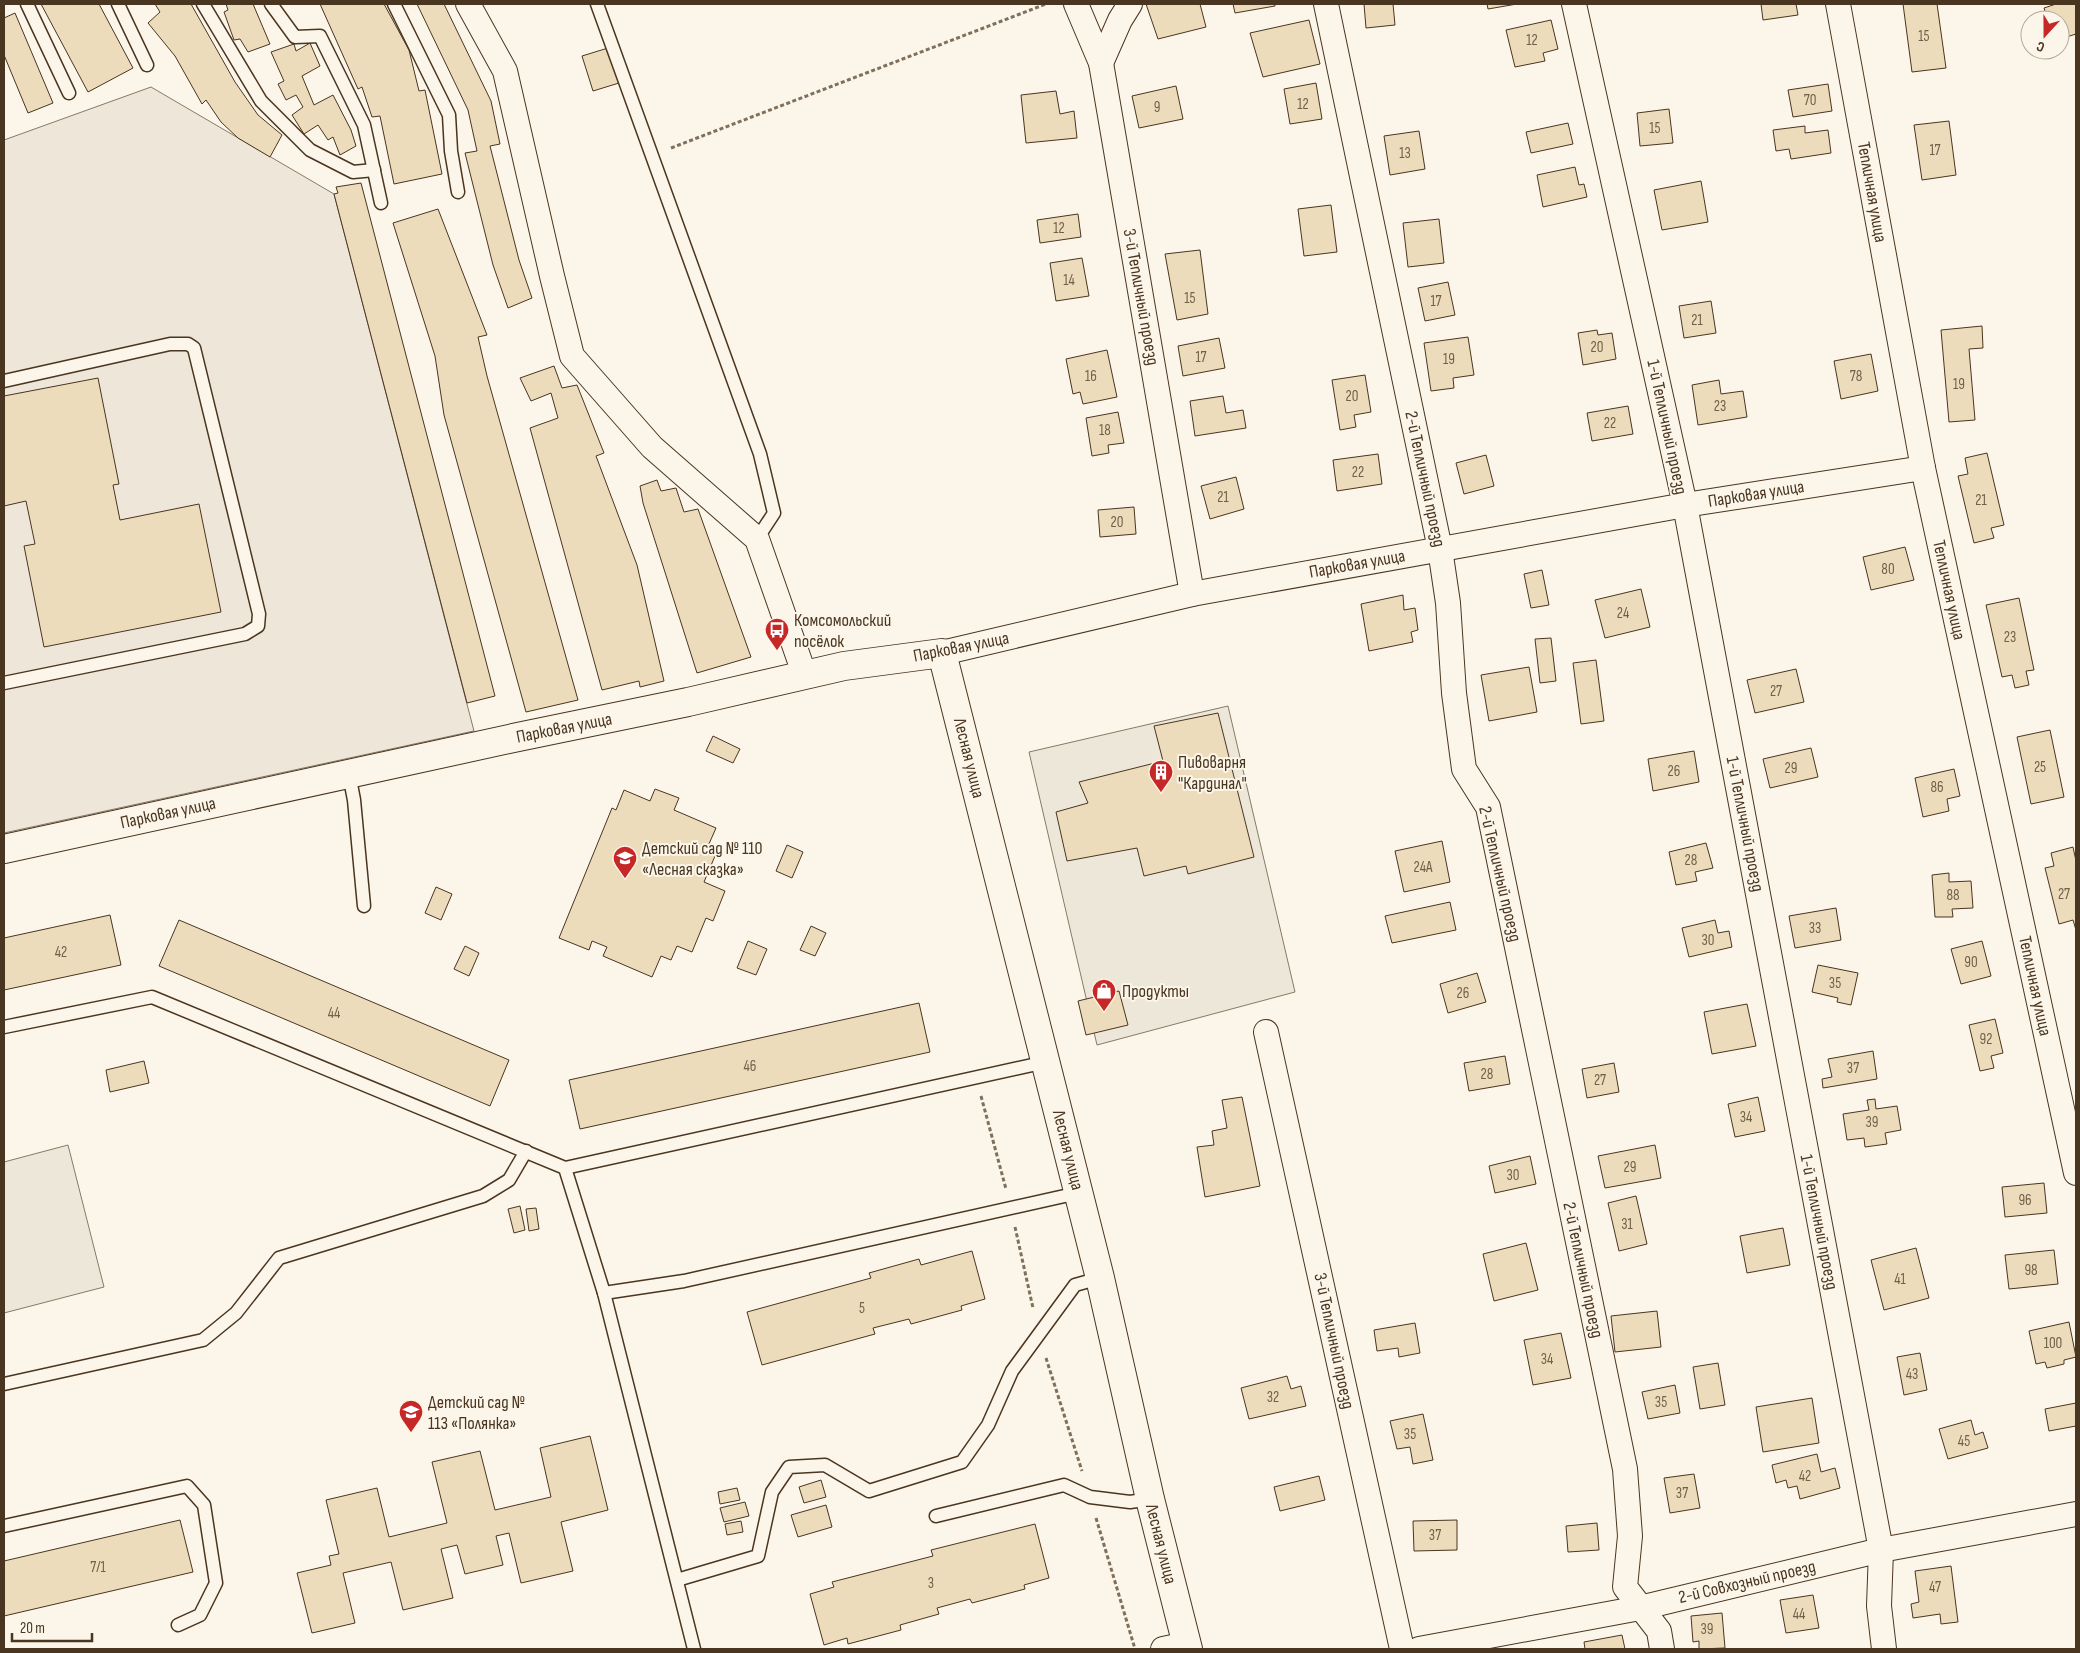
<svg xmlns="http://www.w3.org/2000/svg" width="2080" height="1653" font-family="'Sofia Sans Condensed',sans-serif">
<rect width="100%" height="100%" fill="#fbf6e9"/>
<polygon fill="#ede6d9" stroke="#887966" points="151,87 334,194 474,731 4,833 4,140"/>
<g fill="#ede7d9" stroke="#887966">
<polygon points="1228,706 1295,992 1097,1045 1029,752"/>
<polygon points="68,1145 104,1287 4,1313 4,1162"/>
</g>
<g fill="#ecdcbc" stroke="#4a3520">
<polygon points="41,4 99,4 133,68 88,92"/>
<polygon points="155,4 191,4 235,82 258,115 282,135 270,157 238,138 221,122 206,100 202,104 175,56 148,23 160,12"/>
<polygon points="226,4 253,4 270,44 248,52 240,39 234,40 224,12 228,10"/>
<polygon points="320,4 384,4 409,50 419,91 425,90 442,174 394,184 380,116 372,117 362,87 358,89"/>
<polygon points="417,4 444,4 491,101 500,144 490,146 519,260 532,298 508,308 493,265 465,153 477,151 468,110"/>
<polygon points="1146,4 1200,4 1206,27 1158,39"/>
<polygon points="1233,4 1275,4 1275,6 1235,13"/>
<polygon points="1364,4 1393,4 1395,25 1366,28"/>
<polygon points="1487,4 1517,4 1488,9"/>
<polygon points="1761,4 1796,4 1798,15 1763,20"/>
<polygon points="1903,4 1937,4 1946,68 1912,72"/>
<polygon points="2056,4 2076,4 2076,34 2060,39 2060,20 2048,20 2044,8"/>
<polygon points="15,13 53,103 28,113 4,55 4,18"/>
<polygon points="1309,20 1320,64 1263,77 1250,33"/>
<polygon points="1551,20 1558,49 1543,53 1545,61 1515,67 1506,30"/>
<polygon points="310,43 320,66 302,76 314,105 333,95 351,130 356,146 340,155 333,137 328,140 318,125 304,134 292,115 303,107 296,95 286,100 278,84 284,81 271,52 294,44 296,51"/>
<polygon points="608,48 619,83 593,91 582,56"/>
<polygon points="1316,83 1322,119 1290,124 1284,89"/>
<polygon points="1828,84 1832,111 1793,117 1788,90"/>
<polygon points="1176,86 1183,119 1139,128 1132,96"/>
<polygon points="1056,91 1060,114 1074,111 1077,138 1026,143 1021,95"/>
<polygon points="1669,109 1673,143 1640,146 1637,113"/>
<polygon points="1949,121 1956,175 1922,180 1914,125"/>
<polygon points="1568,123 1573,144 1531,153 1526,132"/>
<polygon points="1805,126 1805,133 1828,130 1831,153 1791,159 1789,149 1776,151 1773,130"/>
<polygon points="1419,131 1425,169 1390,175 1384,136"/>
<polygon points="1575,167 1579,185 1584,184 1587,197 1543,207 1537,175"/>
<polygon points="1701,181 1708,222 1662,230 1654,190"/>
<polygon points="361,183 495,696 467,703 334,194 338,193 336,187"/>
<polygon points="1331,205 1337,252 1304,256 1298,209"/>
<polygon points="438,209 487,335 478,337 487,376 578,700 526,712 444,415 435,356 393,223"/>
<polygon points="1078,214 1081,237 1040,243 1037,220"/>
<polygon points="1439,219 1444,263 1408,267 1403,223"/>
<polygon points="1200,250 1208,314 1177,320 1165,254"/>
<polygon points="1082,258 1089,296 1056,301 1050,263"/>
<polygon points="1448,282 1455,315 1425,321 1418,288"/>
<polygon points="1711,301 1716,333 1684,338 1679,306"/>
<polygon points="1982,326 1983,348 1969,349 1975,420 1949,422 1941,330"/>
<polygon points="1597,330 1598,335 1612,333 1616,359 1583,365 1578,333"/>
<polygon points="1468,337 1474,375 1453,378 1454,388 1431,391 1424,343"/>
<polygon points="1219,338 1225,368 1183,376 1178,346"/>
<polygon points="1107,350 1117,397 1083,404 1080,392 1073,394 1066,359"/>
<polygon points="1871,354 1878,391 1841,399 1834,361"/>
<polygon points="554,366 562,388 577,385 604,453 596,456 637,565 664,681 640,687 639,681 602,690 530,428 558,418 551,393 531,401 520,378"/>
<polygon points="1365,375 1371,412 1354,415 1356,427 1340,430 1332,380"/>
<polygon points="98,378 119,484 113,485 120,520 199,504 221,612 44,647 24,546 35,544 26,501 4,506 4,396"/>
<polygon points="1719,380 1721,394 1743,391 1747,417 1698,425 1692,385"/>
<polygon points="1223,396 1226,413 1243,410 1246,428 1195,436 1190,401"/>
<polygon points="1628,406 1633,434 1592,441 1587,413"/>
<polygon points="1118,412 1124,443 1108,445 1109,453 1092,456 1086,418"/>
<polygon points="1987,453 2004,525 1991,528 1994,538 1974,543 1958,476 1968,474 1965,458"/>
<polygon points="1378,454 1382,484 1337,491 1333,460"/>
<polygon points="1486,455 1494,486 1464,494 1456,463"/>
<polygon points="1236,477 1244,509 1210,519 1201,486"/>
<polygon points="657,480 661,491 676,488 684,512 698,509 751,657 697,673 643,503 640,486"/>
<polygon points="1134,507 1136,534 1100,537 1098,510"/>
<polygon points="1905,547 1914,580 1871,590 1863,557"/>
<polygon points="1542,570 1549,605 1531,608 1524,574"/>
<polygon points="1641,589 1650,627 1605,638 1595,600"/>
<polygon points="1403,595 1404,610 1415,608 1418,630 1411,632 1413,642 1369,651 1361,604"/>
<polygon points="2019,598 2034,670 2026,671 2029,685 2015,688 2012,675 2002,677 1986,605"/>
<polygon points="1551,638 1556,681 1540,683 1535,639"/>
<polygon points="1596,660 1604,721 1581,724 1573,663"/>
<polygon points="1529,667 1537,712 1489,721 1481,675"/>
<polygon points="1796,669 1804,702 1755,713 1747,680"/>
<polygon points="1218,713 1254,857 1188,874 1186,866 1144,876 1137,848 1067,861 1056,812 1088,803 1079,782 1163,761 1154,726"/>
<polygon points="2050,730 2064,797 2031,804 2017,737"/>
<polygon points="713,736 740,749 733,763 706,751"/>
<polygon points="1811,748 1818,777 1770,788 1763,759"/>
<polygon points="1694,751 1699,782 1653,791 1648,759"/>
<polygon points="1954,769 1960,796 1947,799 1949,811 1923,817 1915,778"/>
<polygon points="655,789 679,798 674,810 716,828 705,853 715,856 704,882 725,891 713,921 706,918 692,952 677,946 671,960 661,956 652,977 603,956 607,947 592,941 589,950 559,938 612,808 616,810 624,790 650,801"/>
<polygon points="1442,841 1450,882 1404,892 1395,851"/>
<polygon points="1706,843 1713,868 1695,872 1697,881 1676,885 1669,852"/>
<polygon points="787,845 803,852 792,878 776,871"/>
<polygon points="2073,847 2076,861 2076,930 2073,920 2059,924 2045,868 2054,866 2051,853"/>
<polygon points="1949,873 1949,882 1971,881 1973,908 1952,909 1953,917 1935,917 1932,875"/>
<polygon points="436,887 452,894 441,920 425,913"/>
<polygon points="1450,902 1456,930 1392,943 1385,916"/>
<polygon points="1836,908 1841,940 1795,948 1789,916"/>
<polygon points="110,915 121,965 4,990 4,938"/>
<polygon points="179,920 509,1060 490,1106 159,966"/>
<polygon points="1715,920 1718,933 1729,931 1732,947 1689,957 1682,928"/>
<polygon points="811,926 826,933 815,956 800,950"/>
<polygon points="748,941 767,949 756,975 737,968"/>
<polygon points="1982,941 1991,976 1961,984 1951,949"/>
<polygon points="465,946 479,953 469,976 454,969"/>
<polygon points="1818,965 1858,973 1851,1005 1837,1002 1838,998 1812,992"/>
<polygon points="1477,973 1486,1002 1448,1013 1440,984"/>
<polygon points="1119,991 1128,1025 1086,1035 1078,1001"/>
<polygon points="919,1003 930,1052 580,1129 569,1080"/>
<polygon points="1747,1004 1756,1046 1712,1054 1704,1012"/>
<polygon points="1995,1019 2003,1053 1991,1056 1994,1068 1980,1071 1969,1025"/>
<polygon points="1873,1051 1877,1079 1823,1088 1822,1079 1832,1077 1828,1059"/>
<polygon points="1505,1056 1510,1084 1469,1091 1464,1063"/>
<polygon points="144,1061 149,1083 110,1092 106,1070"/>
<polygon points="1614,1063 1619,1092 1587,1098 1582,1069"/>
<polygon points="1242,1097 1260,1186 1205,1197 1197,1147 1214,1145 1212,1131 1227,1128 1222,1100"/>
<polygon points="1758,1097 1765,1131 1735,1137 1728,1104"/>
<polygon points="1875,1099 1876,1109 1897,1106 1901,1130 1885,1133 1887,1144 1865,1147 1864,1138 1847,1140 1843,1114 1869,1110 1867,1100"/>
<polygon points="1655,1145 1661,1178 1605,1188 1598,1156"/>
<polygon points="1530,1156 1536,1184 1495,1193 1489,1166"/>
<polygon points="2044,1183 2047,1213 2005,1217 2002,1187"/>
<polygon points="1636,1196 1647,1244 1619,1251 1608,1203"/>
<polygon points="520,1206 525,1230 514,1233 508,1209"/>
<polygon points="536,1208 539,1229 529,1231 526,1209"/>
<polygon points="1783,1228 1790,1265 1747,1273 1740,1236"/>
<polygon points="1526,1243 1538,1290 1494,1301 1483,1254"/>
<polygon points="1916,1248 1929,1298 1884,1310 1871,1260"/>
<polygon points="2054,1250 2058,1284 2009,1289 2005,1255"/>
<polygon points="972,1251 985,1299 961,1306 962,1310 911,1324 909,1319 873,1328 875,1334 762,1365 747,1312 871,1278 869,1273 919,1259 921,1265"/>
<polygon points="1657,1311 1661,1347 1615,1352 1611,1316"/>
<polygon points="2069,1322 2076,1357 2064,1360 2064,1364 2047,1368 2045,1362 2036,1364 2029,1331"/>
<polygon points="1415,1323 1420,1353 1399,1357 1398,1348 1377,1351 1374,1330"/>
<polygon points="1561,1333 1571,1378 1533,1385 1524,1340"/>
<polygon points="1920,1353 1927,1390 1904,1395 1897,1357"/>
<polygon points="1718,1363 1725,1405 1700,1409 1693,1367"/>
<polygon points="1287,1376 1291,1389 1301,1386 1306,1406 1249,1419 1241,1388"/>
<polygon points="1675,1385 1680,1413 1648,1419 1642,1392"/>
<polygon points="1812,1398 1819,1443 1763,1452 1756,1407"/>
<polygon points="2076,1403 2076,1426 2049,1431 2045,1409"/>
<polygon points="1423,1414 1433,1460 1413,1464 1410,1447 1397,1449 1390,1421"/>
<polygon points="1971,1420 1975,1435 1983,1432 1988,1448 1948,1459 1939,1429"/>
<polygon points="590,1436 608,1510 561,1522 573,1571 521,1583 509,1533 496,1536 503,1565 465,1574 457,1545 441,1549 453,1598 403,1610 391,1562 343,1573 355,1623 312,1633 297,1573 331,1565 329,1556 339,1554 326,1500 377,1488 389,1537 447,1523 432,1462 480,1451 495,1510 551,1497 540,1448"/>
<polygon points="1817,1454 1821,1472 1835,1468 1840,1488 1800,1499 1797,1486 1788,1488 1786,1480 1776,1483 1772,1465"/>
<polygon points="1694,1474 1700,1508 1670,1513 1664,1478"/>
<polygon points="1319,1476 1325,1500 1280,1511 1274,1487"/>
<polygon points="821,1480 826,1497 804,1503 799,1487"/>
<polygon points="737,1488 740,1500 720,1504 718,1492"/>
<polygon points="745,1502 749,1516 724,1522 720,1508"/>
<polygon points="826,1505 832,1527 798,1537 791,1515"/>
<polygon points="180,1520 193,1572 4,1616 4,1561"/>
<polygon points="1457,1520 1457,1550 1414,1551 1413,1521"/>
<polygon points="741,1521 743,1532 727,1535 725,1524"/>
<polygon points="1597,1523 1599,1550 1568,1552 1566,1526"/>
<polygon points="1035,1524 1049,1578 1024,1585 1025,1589 972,1603 970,1599 937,1608 939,1614 900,1625 901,1630 848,1644 847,1638 824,1645 810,1594 834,1587 832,1582 933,1556 931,1550"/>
<polygon points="1951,1566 1958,1622 1941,1624 1940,1614 1913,1618 1911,1604 1919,1602 1915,1571"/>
<polygon points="1813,1595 1819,1628 1786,1633 1780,1600"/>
<polygon points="1722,1613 1725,1648 1699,1649 1699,1641 1693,1642 1691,1616"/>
<polygon points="1622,1635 1625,1649 1585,1649 1584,1642"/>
</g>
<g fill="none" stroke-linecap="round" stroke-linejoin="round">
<defs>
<g id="lane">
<polyline points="27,4 69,93"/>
<polyline points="118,4 147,65"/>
<polyline points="203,4 261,101 310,150 353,172 374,170"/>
<polyline points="271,4 295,37 320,36 364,125 381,203"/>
<polyline points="394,4 449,115 451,151 458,192"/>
<polyline points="597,4 760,454 774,513 757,539"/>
<polyline points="4,381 170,344 188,344 194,348 259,614 258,626 245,634 4,683"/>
<polyline points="349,774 354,800 364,906"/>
<polyline points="4,1027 152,997 565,1168 604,1293 694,1649"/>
<polyline points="565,1168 1046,1062"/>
<polyline points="604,1293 684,1281 1078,1193"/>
<polyline points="4,1384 203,1340 236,1313 279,1258 483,1196 509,1180 526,1151"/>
<polyline points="936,1516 1064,1485 1090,1497 1130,1502 1150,1499"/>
<polyline points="4,1526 187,1486 204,1505 216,1583 200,1615 178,1625"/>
<polyline points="677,1580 758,1556 772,1492 789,1467 825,1465 869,1491 962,1462 988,1425 1012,1371 1075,1285 1100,1278"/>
</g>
<g id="street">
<polyline points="468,4 505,71 552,276 572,356 652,447 757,539 805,676"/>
<polyline points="1076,4 1101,63 1192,594"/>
<polyline points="1326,4 1440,549 1448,603 1454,693 1464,769 1488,807 1625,1469 1630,1536 1625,1587 1659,1631 1662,1649"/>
<polyline points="1574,4 1685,505 1881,1550 1879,1606 1884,1649"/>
<polyline points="1838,4 1923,468 2076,1173"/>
<polyline points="1101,63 1120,20 1130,4"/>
<polyline points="942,653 1192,594 1685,505 1923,468"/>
<polyline points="1266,1032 1402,1649"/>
<polyline points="1163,1649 1187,1644"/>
<polyline points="1419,1649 1640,1608 1881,1550 2076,1514"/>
</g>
<polyline id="secondary" points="4,849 518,737 688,702 844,666 942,653 1100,1278 1150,1499 1188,1649"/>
</defs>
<use href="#lane" stroke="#4a3520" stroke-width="15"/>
<use href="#street" stroke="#4a3520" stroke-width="26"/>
<use href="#secondary" stroke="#4a3520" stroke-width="30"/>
<g stroke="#7f6f5c" stroke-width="3" stroke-dasharray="4 2.5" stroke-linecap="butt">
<polyline points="671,148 1046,4"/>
<polyline points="981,1096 1006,1189"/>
<polyline points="1015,1227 1033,1308"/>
<polyline points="1046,1358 1082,1471"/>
<polyline points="1096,1518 1135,1649"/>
</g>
<use href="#lane" stroke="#fbf6e9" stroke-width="12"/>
<use href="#street" stroke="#fbf6e9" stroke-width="24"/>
<use href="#secondary" stroke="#fbf6e9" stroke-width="28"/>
</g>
<defs>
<symbol id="bus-pin" viewBox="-11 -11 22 30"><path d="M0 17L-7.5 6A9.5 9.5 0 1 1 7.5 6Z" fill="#c62828" stroke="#fbf6e9"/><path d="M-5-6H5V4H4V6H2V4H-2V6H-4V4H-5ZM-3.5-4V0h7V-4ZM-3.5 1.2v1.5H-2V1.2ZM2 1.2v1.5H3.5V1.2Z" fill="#fff"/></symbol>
<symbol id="building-pin" viewBox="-11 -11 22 30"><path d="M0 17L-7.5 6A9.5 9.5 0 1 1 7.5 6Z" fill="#c62828" stroke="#fbf6e9"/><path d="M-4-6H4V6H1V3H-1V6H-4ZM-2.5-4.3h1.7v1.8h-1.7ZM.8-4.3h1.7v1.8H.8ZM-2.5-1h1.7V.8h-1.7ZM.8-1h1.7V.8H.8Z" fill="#fff"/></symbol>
<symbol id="school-pin" viewBox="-11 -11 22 30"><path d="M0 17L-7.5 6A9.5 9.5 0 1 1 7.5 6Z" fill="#c62828" stroke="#fbf6e9"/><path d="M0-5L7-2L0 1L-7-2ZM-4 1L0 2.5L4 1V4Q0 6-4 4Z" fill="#fff"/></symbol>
<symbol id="shop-pin" viewBox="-11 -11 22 30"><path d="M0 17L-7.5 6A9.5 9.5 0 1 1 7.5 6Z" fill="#c62828" stroke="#fbf6e9"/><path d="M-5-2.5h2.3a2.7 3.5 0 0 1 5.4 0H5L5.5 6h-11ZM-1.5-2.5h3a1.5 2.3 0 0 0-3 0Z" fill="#fff"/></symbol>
</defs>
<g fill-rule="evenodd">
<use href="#bus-pin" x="763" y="616" width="28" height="38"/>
<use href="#building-pin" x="1147" y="758" width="28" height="38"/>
<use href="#school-pin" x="611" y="844" width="28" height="38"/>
<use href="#shop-pin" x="1090" y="977" width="28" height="38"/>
<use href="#school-pin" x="397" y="1398" width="28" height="38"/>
</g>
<g text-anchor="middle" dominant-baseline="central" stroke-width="4" stroke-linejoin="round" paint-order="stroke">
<g font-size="15" fill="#725f47">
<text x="1924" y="36">15</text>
<text x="1532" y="40">12</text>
<text x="1810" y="100">70</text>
<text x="1303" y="104">12</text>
<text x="1157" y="107">9</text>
<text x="1655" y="128">15</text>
<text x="1935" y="150">17</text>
<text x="1405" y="153">13</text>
<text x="1059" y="228">12</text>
<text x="1069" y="280">14</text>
<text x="1190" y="298">15</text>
<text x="1436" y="301">17</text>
<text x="1697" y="320">21</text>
<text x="1597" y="347">20</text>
<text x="1201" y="357">17</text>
<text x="1449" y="359">19</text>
<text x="1091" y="376">16</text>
<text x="1856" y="376">78</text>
<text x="1959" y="384">19</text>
<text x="1352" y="396">20</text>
<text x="1720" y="406">23</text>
<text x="1610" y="423">22</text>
<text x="1105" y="430">18</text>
<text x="1358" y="472">22</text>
<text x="1223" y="497">21</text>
<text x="1981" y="500">21</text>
<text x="1117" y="522">20</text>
<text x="1888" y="569">80</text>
<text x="1623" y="613">24</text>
<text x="2010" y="637">23</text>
<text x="1776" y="691">27</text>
<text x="2040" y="767">25</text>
<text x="1791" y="768">29</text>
<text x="1674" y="771">26</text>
<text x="1937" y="787">86</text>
<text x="1691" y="860">28</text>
<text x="1423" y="867">24А</text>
<text x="2064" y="894">27</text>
<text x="1953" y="895">88</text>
<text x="1815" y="928">33</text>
<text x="1708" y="940">30</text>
<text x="61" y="952">42</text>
<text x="1971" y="962">90</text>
<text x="1835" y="983">35</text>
<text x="1463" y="993">26</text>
<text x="334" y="1013">44</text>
<text x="1986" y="1039">92</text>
<text x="750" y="1066">46</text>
<text x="1853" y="1068">37</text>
<text x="1487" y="1074">28</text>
<text x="1600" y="1080">27</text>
<text x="1746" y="1117">34</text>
<text x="1872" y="1122">39</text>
<text x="1630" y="1167">29</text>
<text x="1513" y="1175">30</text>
<text x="2025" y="1200">96</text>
<text x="1627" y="1224">31</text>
<text x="2031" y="1270">98</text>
<text x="1900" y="1279">41</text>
<text x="862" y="1308">5</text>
<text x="2053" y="1343">100</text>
<text x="1547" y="1359">34</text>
<text x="1912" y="1374">43</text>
<text x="1273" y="1397">32</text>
<text x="1661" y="1402">35</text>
<text x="1410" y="1434">35</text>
<text x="1964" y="1441">45</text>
<text x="1805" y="1476">42</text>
<text x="1682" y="1493">37</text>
<text x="1435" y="1535">37</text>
<text x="98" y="1567">7/1</text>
<text x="931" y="1583">3</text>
<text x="1935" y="1587">47</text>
<text x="1799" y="1614">44</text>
<text x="1707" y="1629">39</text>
</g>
<g font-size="18" fill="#4a3520" stroke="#fbf6e9">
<text transform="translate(1872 192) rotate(80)">Тепличная улица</text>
<text transform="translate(1141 297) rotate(80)">3-й Тепличный проезд</text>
<text transform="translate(1667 427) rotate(78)">1-й Тепличный проезд</text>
<text transform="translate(1425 479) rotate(78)">2-й Тепличный проезд</text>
<text transform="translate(1756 494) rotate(-9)">Парковая улица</text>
<text transform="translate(1357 564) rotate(-10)">Парковая улица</text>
<text transform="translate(1949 590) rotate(78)">Тепличная улица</text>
<text transform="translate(961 647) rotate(-11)">Парковая улица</text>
<text transform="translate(564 728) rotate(-11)">Парковая улица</text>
<text transform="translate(969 758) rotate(76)">Лесная улица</text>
<text transform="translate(168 813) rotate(-12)">Парковая улица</text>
<text transform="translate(1745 824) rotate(79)">1-й Тепличный проезд</text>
<text transform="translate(1500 874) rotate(77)">2-й Тепличный проезд</text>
<text transform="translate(2035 986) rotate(78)">Тепличная улица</text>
<text transform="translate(1068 1150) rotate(76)">Лесная улица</text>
<text transform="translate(1819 1222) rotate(79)">1-й Тепличный проезд</text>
<text transform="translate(1583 1270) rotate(78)">2-й Тепличный проезд</text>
<text transform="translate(1334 1341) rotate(78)">3-й Тепличный проезд</text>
<text transform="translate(1161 1544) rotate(76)">Лесная улица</text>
<text transform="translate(1747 1582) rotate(-13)">2-й Совхозный проезд</text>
</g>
<g font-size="18" fill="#4a3520" stroke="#fbf6e9" text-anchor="start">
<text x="794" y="620">Комсомольский<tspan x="794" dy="21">посёлок</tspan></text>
<text x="1178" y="762">Пивоварня<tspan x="1178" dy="21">"Кардинал"</tspan></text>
<text x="642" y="848">Детский сад № 110<tspan x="642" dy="21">«Лесная сказка»</tspan></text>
<text x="1122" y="991">Продукты</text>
<text x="428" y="1402">Детский сад №<tspan x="428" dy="21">113 «Полянка»</tspan></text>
</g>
</g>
<rect width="2080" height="1653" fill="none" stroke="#4a3520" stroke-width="10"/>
<g transform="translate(2045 35) rotate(201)"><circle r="24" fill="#fbf6e9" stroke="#b4a999"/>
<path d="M0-4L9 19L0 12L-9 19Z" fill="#c62828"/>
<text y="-8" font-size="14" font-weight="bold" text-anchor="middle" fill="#4a3520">С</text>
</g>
<path d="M12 1633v8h80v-8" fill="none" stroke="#4a3520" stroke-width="2.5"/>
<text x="20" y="1633" font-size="15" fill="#4a3520" stroke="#fbf6e9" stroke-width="4" paint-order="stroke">20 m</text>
</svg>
